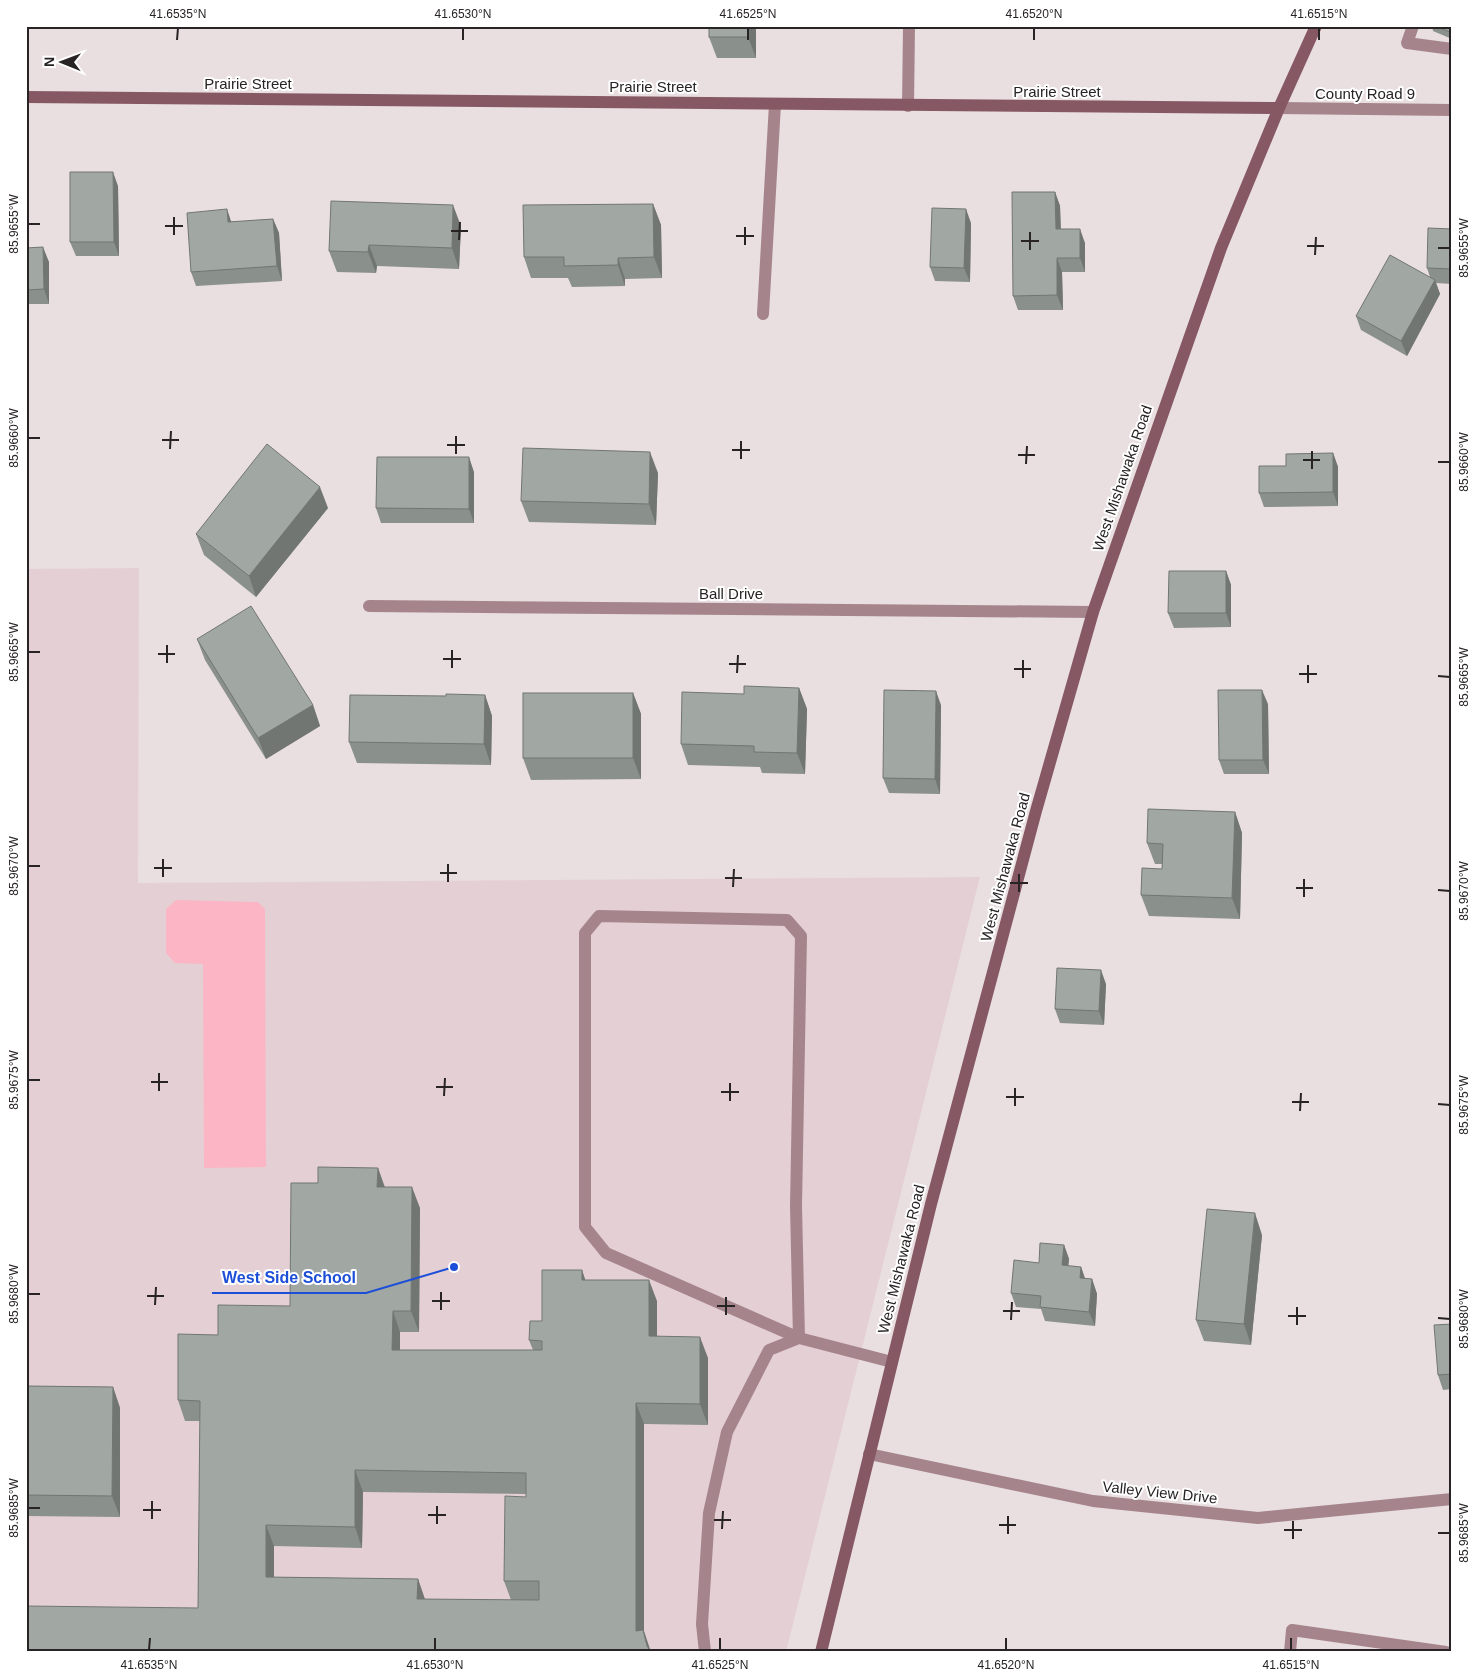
<svg xmlns="http://www.w3.org/2000/svg" width="1478" height="1678" font-family="Helvetica,sans-serif">
<rect width="100%" height="100%" fill="#e9dee0"/>
<polygon fill="#e4d0d4" points="139,568 138,883 980,877 786,1652 26,1652 26,569"/>
<polygon fill="#fbb5c4" points="176,900 258,902 265,909 266,1167 204,1168 203,964 175,963 166,953 166,909"/>
<g fill="none" stroke-linecap="round" stroke-linejoin="round">
<g stroke="#a5858b" stroke-width="12">
<polyline points="1413,26 1407,43 1452,49"/>
<polyline points="763,314 775,104"/>
<polygon points="599,916 787,920 801,936 796,1206 799,1338 606,1253 585,1227 585,933"/>
<polyline points="705,1652 702,1624 709,1513 727,1432 769,1350 799,1338 892,1362"/>
<polyline points="1290,1652 1292,1630 1446,1652"/>
</g>
<g stroke="#a5858b" stroke-width="12">
<polyline points="908,106 909,26"/>
<polyline points="369,606 1093,612"/>
<polyline points="869,1454 1093,1501 1258,1518 1452,1499"/>
</g>
<polyline stroke="#a5858b" stroke-width="12" points="1279,108 1452,110"/>
<g stroke="#865863" stroke-width="12">
<polyline points="26,97 1279,108"/>
<polyline points="821,1652 931,1204 1036,811 1093,612 1221,248 1279,108 1316,26"/>
</g>
</g>
<g fill="#8a908c" fill-rule="evenodd">
<polygon points="709,26 756,26 756,58 717,58 709,37"/>
<polygon points="1432,26 1452,26 1452,39 1433,31"/>
<polygon points="118,186 119,256 76,256 70,242"/>
<polygon points="1055,192 1060,206 1061,229 1085,243 1085,272 1062,272 1063,310 1018,310 1013,296"/>
<polygon points="653,204 661,225 662,278 625,279 625,286 572,287 568,278 531,278 524,257"/>
<polygon points="273,219 279,233 282,281 196,286 191,272 231,222"/>
<polygon points="971,223 970,282 935,281 930,267"/>
<polygon points="461,226 459,269 377,266 376,273 337,272 329,251"/>
<polygon points="1452,229 1452,284 1436,283 1440,294 1407,356 1361,330 1356,316 1430,277 1427,268"/>
<polygon points="26,248 49,262 49,304 26,304"/>
<polygon points="1333,453 1338,467 1338,506 1264,507 1259,493 1286,466"/>
<polygon points="474,472 474,523 381,523 376,508"/>
<polygon points="658,473 656,525 529,522 521,501"/>
<polygon points="328,508 256,597 204,555 196,534"/>
<polygon points="1226,571 1231,585 1231,627 1174,628 1168,613"/>
<polygon points="197,639 313,705 320,726 266,759 205,660"/>
<polygon points="799,688 807,709 805,774 762,773 760,767 688,765 681,744 744,694"/>
<polygon points="633,693 641,714 641,779 531,780 523,758"/>
<polygon points="485,695 492,716 491,765 357,763 349,742"/>
<polygon points="1268,704 1269,774 1224,774 1219,760"/>
<polygon points="941,705 940,794 889,793 883,778"/>
<polygon points="1235,812 1242,833 1240,919 1149,916 1141,895 1162,869 1162,864 1155,864 1147,843"/>
<polygon points="1106,984 1104,1025 1060,1023 1055,1009"/>
<path d="M378,1168l7,19 35,21 -1,124h-19v18h133l-4,-10 13,-19 40,-51 3,10 72,21v35l51,22v67l-64,-1v207l-446,-23 2,-187h-15l-7,-21 40,-65 72,-29 28,-123zM363,1492l163,2v3l-22,84 7,19 -86,-1 -7,-20 -144,-2v-31l88,2z"/>
<polygon points="1262,1235 1251,1345 1204,1341 1196,1320"/>
<polygon points="1064,1245 1069,1259 1068,1266 1081,1267 1085,1279 1092,1279 1097,1294 1095,1326 1045,1321 1041,1309 1016,1307 1011,1293 1039,1263"/>
<polygon points="1452,1324 1452,1389 1443,1390 1438,1375"/>
<polygon points="26,1386 113,1387 120,1408 120,1517 26,1516"/>
</g>
<g fill="#717672">
<polygon points="748,26 756,26 756,58 748,37"/>
<polygon points="113,172 118,186 119,256 114,242"/>
<polygon points="1055,192 1060,206 1061,243 1056,229"/>
<polygon points="653,204 661,225 662,278 654,257"/>
<polygon points="453,205 461,226 459,269 452,248"/>
<polygon points="227,209 232,224 228,222"/>
<polygon points="966,209 971,223 970,282 964,268"/>
<polygon points="273,219 279,233 282,281 277,266"/>
<polygon points="1080,229 1085,243 1085,272 1080,258"/>
<polygon points="369,245 377,266 376,273 368,252"/>
<polygon points="43,247 49,262 49,304 44,289"/>
<polygon points="618,258 625,279 625,286 618,265"/>
<polygon points="1057,258 1062,272 1063,310 1057,295"/>
<polygon points="1435,280 1440,294 1407,356 1401,341"/>
<polygon points="650,452 658,473 656,525 649,504"/>
<polygon points="1333,453 1338,467 1338,506 1333,492"/>
<polygon points="469,457 474,472 474,523 469,509"/>
<polygon points="320,487 328,508 256,597 249,576"/>
<polygon points="1226,571 1231,585 1231,627 1226,613"/>
<polygon points="799,688 807,709 805,774 797,753"/>
<polygon points="1262,690 1268,704 1269,774 1263,760"/>
<polygon points="936,691 941,705 940,794 935,779"/>
<polygon points="633,693 641,714 641,779 633,758"/>
<polygon points="485,695 492,716 491,765 484,744"/>
<polygon points="313,705 320,726 266,759 258,738"/>
<polygon points="1235,812 1242,833 1240,919 1232,898"/>
<polygon points="1101,970 1106,984 1104,1025 1099,1011"/>
<polygon points="378,1168 385,1189 377,1187"/>
<polygon points="412,1187 420,1208 419,1332 411,1311"/>
<polygon points="1255,1213 1262,1235 1251,1345 1244,1324"/>
<polygon points="1064,1245 1069,1259 1067,1279 1062,1265"/>
<polygon points="1081,1267 1086,1281 1080,1278"/>
<polygon points="582,1270 589,1291 582,1280"/>
<polygon points="1092,1279 1097,1294 1095,1326 1089,1312"/>
<polygon points="649,1280 657,1301 657,1358 649,1336"/>
<polygon points="393,1311 400,1332 400,1371 392,1350"/>
<polygon points="700,1337 708,1358 708,1425 700,1404"/>
<polygon points="113,1387 120,1408 120,1517 112,1496"/>
<polygon points="636,1403 644,1424 644,1631 651,1652 636,1631"/>
<polygon points="355,1470 363,1492 362,1548 355,1527"/>
<polygon points="266,1525 274,1546 274,1598 266,1577"/>
<polygon points="418,1579 425,1600 417,1599"/>
</g>
<g fill="#a1a8a3" stroke="#717672" fill-rule="evenodd">
<rect x="709" y="26" width="39" height="11"/>
<polygon points="1436,26 1452,26 1452,33"/>
<polygon points="70,172 113,172 114,242 70,242"/>
<polygon points="1012,192 1055,192 1056,229 1080,229 1080,258 1057,258 1057,295 1013,296"/>
<polygon points="331,201 453,205 452,248 369,245 368,252 329,251"/>
<polygon points="653,204 654,257 618,258 618,265 564,266 564,257 524,257 523,205"/>
<polygon points="932,208 966,209 964,268 930,267"/>
<polygon points="227,209 228,222 273,219 277,266 191,272 187,213"/>
<polygon points="1428,228 1452,229 1452,269 1427,268"/>
<polygon points="43,247 44,289 26,290 26,248"/>
<polygon points="1390,255 1435,280 1401,341 1356,316"/>
<polygon points="267,444 320,487 249,576 196,534"/>
<polygon points="523,448 650,452 649,504 521,501"/>
<polygon points="1333,453 1333,492 1259,493 1259,466 1286,466 1286,454"/>
<polygon points="377,457 469,457 469,509 376,508"/>
<polygon points="1169,571 1226,571 1226,613 1168,613"/>
<polygon points="251,606 313,705 258,738 197,639"/>
<polygon points="744,686 799,688 797,753 754,752 754,746 681,744 682,692 744,694"/>
<polygon points="884,690 936,691 935,779 883,778"/>
<polygon points="1218,690 1262,690 1263,760 1219,760"/>
<rect x="523" y="693" width="110" height="65"/>
<polygon points="446,694 485,695 484,744 349,742 350,695 446,696"/>
<polygon points="1148,809 1235,812 1232,898 1141,895 1142,868 1162,869 1163,844 1147,843"/>
<polygon points="1057,968 1101,970 1099,1011 1055,1009"/>
<path d="M318,1167l60,1 -1,19h35l-1,124h-18l-1,39h150v-9l-13,-1 1,-19h12v-51h40v10h67v56l51,1v67l-64,-1v228l7,-1 4,16 4,6h-625v-46l172,2 2,-207 -22,-1v-66l40,1v-30l72,1 1,-123h27zM355,1470l171,3v24l-21,-1 -1,85h35v19l-122,-1 1,-20 -152,-2v-52l89,2z"/>
<polygon points="1207,1209 1255,1213 1244,1324 1196,1320"/>
<polygon points="1040,1243 1064,1245 1062,1265 1081,1267 1080,1278 1092,1279 1089,1312 1040,1307 1041,1296 1011,1293 1014,1260 1039,1263"/>
<polygon points="1452,1324 1452,1374 1438,1375 1434,1325"/>
<polygon points="26,1386 113,1387 112,1496 26,1495"/>
</g>
<path fill="none" stroke="#282425" stroke-width="2" d="M177,40l1,-12M463,40v-12M748,40v-12M1034,40v-12M1319,40v-12M28,224h12M165,226h18M451,231h17M174,235v-18M736,236h18M459,240l1,-18M1021,241h18M745,245v-18M1307,246h17M1438,248h12M1030,250v-18M1315,255l1,-18M28,438h12M162,440h17M447,445h18M170,449l1,-18M732,450h18M456,454v-18M1018,455h17M741,459v-18M1303,460h17M1438,462h12M1026,464l1,-18M1312,469v-18M28,652h12M158,654h17M443,659h18M167,663v-18M729,664h17M452,668v-18M1014,669h17M737,673l1,-18M1299,674h18M1438,676l12,1M1023,678v-18M1308,683v-18M28,866h12M154,868h18M440,873h17M163,877v-18M725,878h17M448,882v-18M1010,883h18M733,887l1,-18M1296,888h17M1438,890l12,1M1019,892v-18M1304,897v-18M28,1080h12M151,1082h17M436,1087h17M159,1091v-18M721,1092h18M444,1096l1,-18M1006,1097h18M730,1101v-18M1292,1102h17M1438,1104l12,1M1015,1106v-18M1300,1111l1,-18M28,1294h12M147,1296h17M432,1301h18M155,1305l1,-18M717,1306h18M441,1310v-18M1003,1311h17M726,1315v-18M1288,1316h18M1438,1318l12,1M1011,1320l1,-18M1297,1325v-18M28,1508h12M143,1510h18M428,1515h18M152,1519v-18M714,1520h17M437,1524v-18M999,1525h17M722,1529l1,-18M1284,1530h18M1438,1533h12M1008,1534v-18M1293,1539v-18M149,1650l1,-12M435,1650v-12M720,1650v-12M1006,1650v-12M1291,1650v-12"/>
<g text-anchor="middle" dominant-baseline="central" stroke-width="4" stroke-linejoin="round" paint-order="stroke">
<g font-size="15" fill="#282425" stroke="#fff">
<text x="248" y="83">Prairie Street</text>
<text x="653" y="86">Prairie Street</text>
<text x="1057" y="91">Prairie Street</text>
<text x="1365" y="93">County Road 9</text>
<text transform="translate(1122 478) rotate(-71)">West Mishawaka Road</text>
<text x="731" y="593">Ball Drive</text>
<text transform="translate(1005 867) rotate(-75)">West Mishawaka Road</text>
<text transform="translate(901 1259) rotate(-76)">West Mishawaka Road</text>
<text transform="translate(1160 1492) rotate(6)">Valley View Drive</text>
</g>
</g>
<path fill="none" stroke="#1d4ed8" stroke-width="2" d="M454 1267L366 1293H212"/>
<circle fill="#1d4ed8" stroke="#fff" stroke-width="2" cx="454" cy="1267" r="5"/>
<g font-size="16" text-anchor="middle" font-weight="bold" fill="#1d4ed8" stroke="#fff" stroke-width="4" stroke-linejoin="round" paint-order="stroke">
<text x="289" y="1283">West Side School</text>
</g>
<rect width="1478" height="1678" fill="none" stroke="#ffffff" stroke-width="55"/>
<g transform="translate(62 62) rotate(271)" stroke="#ffffff" stroke-width="4" paint-order="stroke">
<path d="M0-4L9 19L0 12L-9 19Z" fill="#282425"/>
<text y="-8" font-size="14" font-weight="bold" text-anchor="middle" fill="#282425">N</text>
</g>
<rect x="28" y="28" width="1422" height="1622" fill="none" stroke="#282425" stroke-width="2"/>
<g font-size="12" text-anchor="middle" fill="#282425">
<text x="178" y="18">41.6535°N</text>
<text x="463" y="18">41.6530°N</text>
<text x="748" y="18">41.6525°N</text>
<text x="1034" y="18">41.6520°N</text>
<text x="1319" y="18">41.6515°N</text>
<text transform="translate(14 224) rotate(-90)" y="4">85.9655°W</text>
<text transform="translate(1464 248) rotate(-90)" y="4">85.9655°W</text>
<text transform="translate(14 438) rotate(-90)" y="4">85.9660°W</text>
<text transform="translate(1464 462) rotate(-90)" y="4">85.9660°W</text>
<text transform="translate(14 652) rotate(-90)" y="4">85.9665°W</text>
<text transform="translate(1464 677) rotate(-90)" y="4">85.9665°W</text>
<text transform="translate(14 866) rotate(-90)" y="4">85.9670°W</text>
<text transform="translate(1464 891) rotate(-90)" y="4">85.9670°W</text>
<text transform="translate(14 1080) rotate(-90)" y="4">85.9675°W</text>
<text transform="translate(1464 1105) rotate(-90)" y="4">85.9675°W</text>
<text transform="translate(14 1294) rotate(-90)" y="4">85.9680°W</text>
<text transform="translate(1464 1319) rotate(-90)" y="4">85.9680°W</text>
<text transform="translate(14 1508) rotate(-90)" y="4">85.9685°W</text>
<text transform="translate(1464 1533) rotate(-90)" y="4">85.9685°W</text>
<text x="149" y="1669">41.6535°N</text>
<text x="435" y="1669">41.6530°N</text>
<text x="720" y="1669">41.6525°N</text>
<text x="1006" y="1669">41.6520°N</text>
<text x="1291" y="1669">41.6515°N</text>
</g>
</svg>
